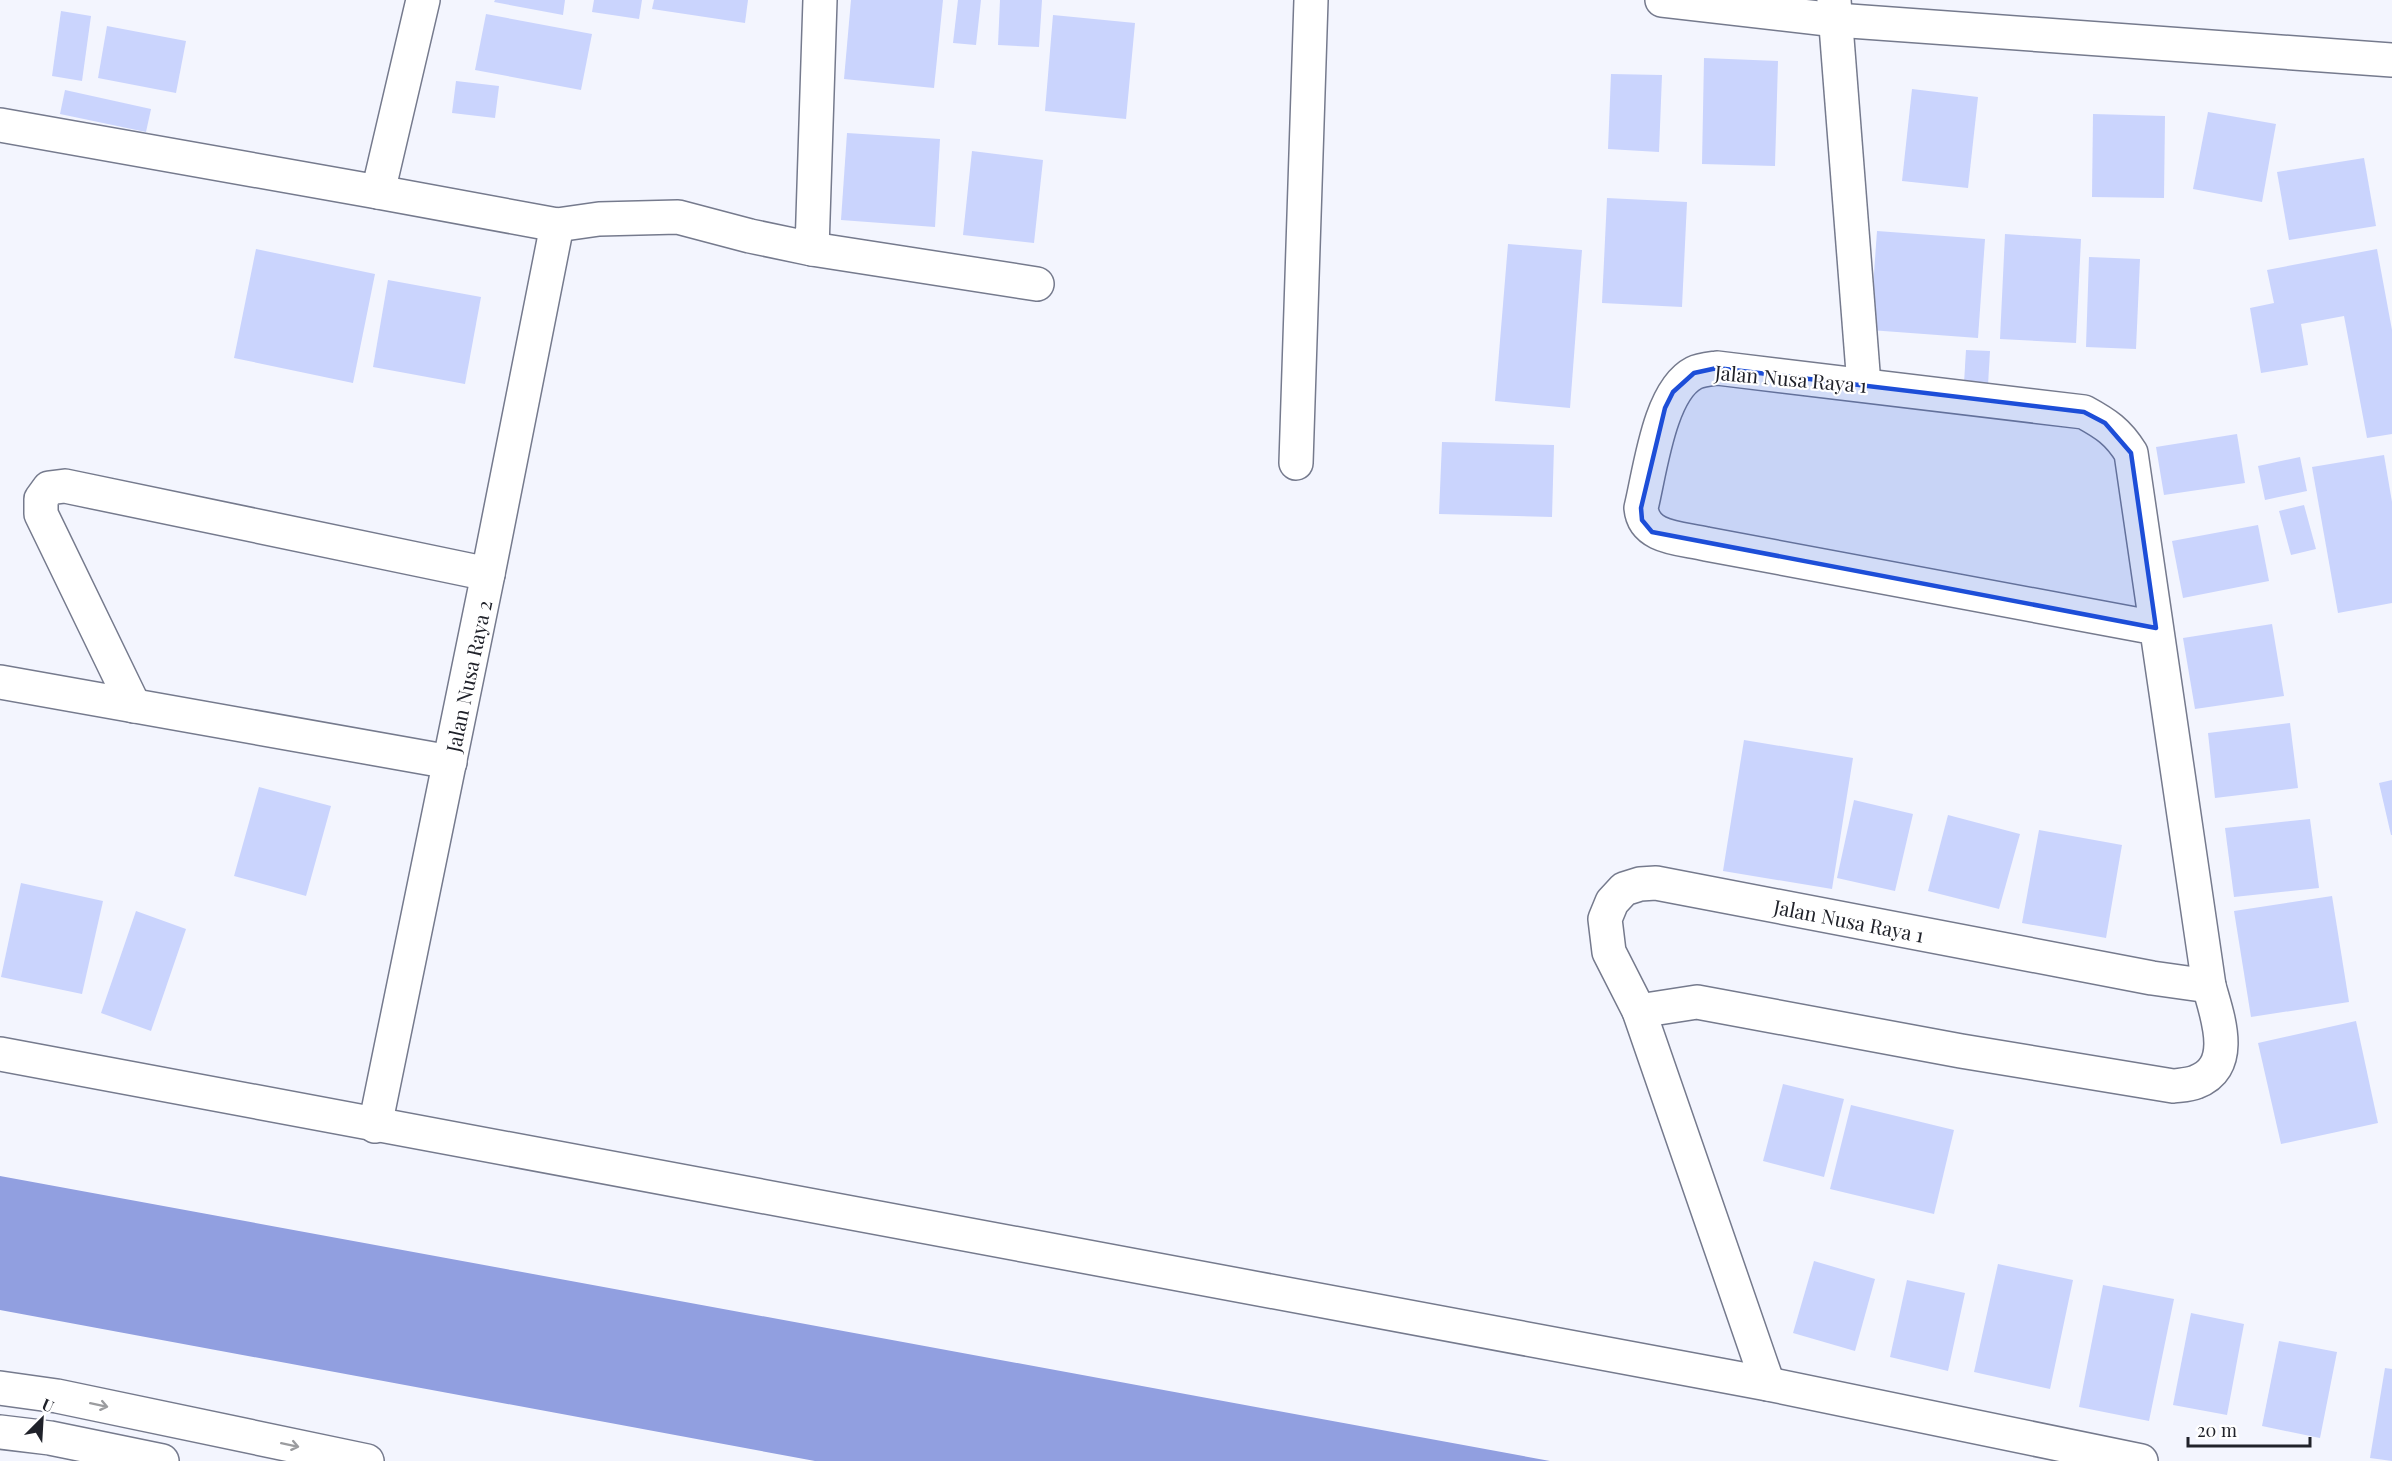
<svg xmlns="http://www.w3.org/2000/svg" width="2392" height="1461" font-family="'Playfair Display',serif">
<rect width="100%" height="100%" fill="#f3f5fe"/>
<polygon fill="#919fe0" points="0,1176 1550,1461 815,1461 0,1310"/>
<g fill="#cad4fd">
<polygon points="495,0 565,0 563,15 494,2"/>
<polygon points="594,0 642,0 639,19 592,12"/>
<polygon points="654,0 748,0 745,23 652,9"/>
<polygon points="851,0 943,0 934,88 844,79"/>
<polygon points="958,0 981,0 976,45 953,43"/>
<polygon points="1000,0 1042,0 1039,47 998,45"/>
<polygon points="61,11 91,16 82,81 52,76"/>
<polygon points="486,14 592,34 581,90 475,70"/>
<polygon points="1053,15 1135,23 1126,119 1045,111"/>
<polygon points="107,26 186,41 176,93 98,78"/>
<polygon points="1704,58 1778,61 1775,166 1702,164"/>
<polygon points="1611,74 1662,75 1659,152 1608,149"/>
<polygon points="456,81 499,86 495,118 452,113"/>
<polygon points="1912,89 1978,97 1968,188 1902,181"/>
<polygon points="65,90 151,109 146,132 60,114"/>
<polygon points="2208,112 2276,124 2262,202 2193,189"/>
<polygon points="2093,114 2165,116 2164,198 2092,197"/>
<polygon points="847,133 940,139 935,227 841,220"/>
<polygon points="972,151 1043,160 1034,243 963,235"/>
<polygon points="2364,158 2376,226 2289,240 2277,172"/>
<polygon points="1607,198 1687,202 1682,307 1602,303"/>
<polygon points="1877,231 1985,239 1978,338 1870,330"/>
<polygon points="2005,234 2081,239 2076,343 2000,339"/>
<polygon points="1508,244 1582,250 1570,408 1495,401"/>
<polygon points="256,249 375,274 353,383 234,358"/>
<polygon points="2377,249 2392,330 2392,434 2367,438 2344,316 2301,324 2308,365 2261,373 2250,308 2274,303 2267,270"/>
<polygon points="2089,257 2140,259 2136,349 2086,347"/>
<polygon points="388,280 481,297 465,384 373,367"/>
<polygon points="1966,350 1990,351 1988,385 1964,383"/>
<polygon points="2237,434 2245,483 2164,495 2156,447"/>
<polygon points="1442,442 1554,445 1552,517 1439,514"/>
<polygon points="2384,455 2392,502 2392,603 2338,613 2312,467"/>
<polygon points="2300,457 2307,491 2265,500 2258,466"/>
<polygon points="2304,505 2316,549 2291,555 2279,511"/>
<polygon points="2258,525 2269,581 2183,598 2172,541"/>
<polygon points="2272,624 2284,696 2195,709 2183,638"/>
<polygon points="2290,723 2298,788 2215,798 2208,733"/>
<polygon points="1744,740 1853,758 1832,889 1723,871"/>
<polygon points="2392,780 2392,835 2391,835 2379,783"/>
<polygon points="259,787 331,806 306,896 234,876"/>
<polygon points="1854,800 1913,814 1895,891 1837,878"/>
<polygon points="1948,815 2020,834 1999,909 1928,891"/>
<polygon points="2310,819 2319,888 2234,897 2225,828"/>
<polygon points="2039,830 2122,845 2106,938 2022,923"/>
<polygon points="21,883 103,901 82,994 1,977"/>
<polygon points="2332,896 2349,1002 2251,1017 2234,911"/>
<polygon points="136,911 186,929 151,1031 101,1013"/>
<polygon points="2356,1021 2378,1123 2281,1144 2258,1043"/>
<polygon points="1783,1084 1844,1099 1824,1177 1763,1161"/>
<polygon points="1851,1105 1954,1130 1934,1214 1830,1189"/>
<polygon points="1814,1261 1875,1279 1855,1351 1793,1333"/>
<polygon points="1998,1264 2073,1280 2050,1389 1974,1372"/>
<polygon points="1907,1280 1965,1293 1948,1371 1890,1357"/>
<polygon points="2103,1285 2174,1299 2149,1421 2079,1407"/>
<polygon points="2191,1313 2244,1324 2227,1415 2173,1405"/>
<polygon points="2279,1341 2337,1352 2320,1438 2262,1426"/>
<polygon points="2385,1368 2392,1369 2392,1461 2370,1458"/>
</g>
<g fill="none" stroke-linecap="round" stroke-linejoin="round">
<defs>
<g id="minor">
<polyline points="1662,0 1836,20 2392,60"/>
<polyline points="1834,0 1864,385"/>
<polyline points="0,125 378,192 423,0"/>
<polyline points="378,192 557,225 599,219 678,217 750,236 812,249 820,0"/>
<polyline points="812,249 1037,284"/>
<polyline points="1296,463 1311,0"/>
<polyline points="0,682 450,762"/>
<polyline points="134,706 41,514 41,499 49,488 65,486 488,574"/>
<path d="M1639,1011l58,-9 264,49 212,35c7,-1 16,-1 23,-4 41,-15 21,-67 13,-96"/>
<polyline points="0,1054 1768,1384 2141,1461"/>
<polyline points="375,1126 488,574 557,225"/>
<path d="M1768,1384l-129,-373 -30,-59 -4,-33 7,-17 12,-13 16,-5 16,-1 496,95 57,8 -78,-533c-13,-21 -25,-29 -47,-41l-367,-44c-7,1 -17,2 -23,5 -35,18 -44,99 -53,135 3,31 40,30 65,36l450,84"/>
<polyline points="0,1388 57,1396 367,1461"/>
<polyline points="0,1432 50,1438 162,1461"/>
</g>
</defs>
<use href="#minor" stroke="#757a8d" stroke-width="36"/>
<use href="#minor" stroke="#fff" stroke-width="33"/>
</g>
<defs><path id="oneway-shaft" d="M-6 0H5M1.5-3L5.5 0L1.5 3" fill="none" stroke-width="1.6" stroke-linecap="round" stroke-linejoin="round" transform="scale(1.5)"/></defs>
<g stroke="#9b9c9f">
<use href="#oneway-shaft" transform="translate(99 1405) rotate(12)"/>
<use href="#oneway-shaft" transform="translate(290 1445) rotate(12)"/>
</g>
<path fill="#1d4ed8" fill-opacity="0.2" stroke="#1d4ed8" stroke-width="4.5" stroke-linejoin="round" d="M1717,368l367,44 21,11 26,30 25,175 -504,-96 -10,-12 -1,-12 24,-100 8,-16 21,-19z"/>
<g text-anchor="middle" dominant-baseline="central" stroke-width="4.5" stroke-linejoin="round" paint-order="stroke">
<g font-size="20" fill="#20222a" stroke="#fff">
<text transform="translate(1791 378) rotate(5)">Jalan Nusa Raya 1</text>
<text transform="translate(468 676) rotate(-78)">Jalan Nusa Raya 2</text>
<text transform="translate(1849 920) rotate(11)">Jalan Nusa Raya 1</text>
</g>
</g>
<g transform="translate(42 1419) rotate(24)" stroke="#ffffff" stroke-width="4.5" paint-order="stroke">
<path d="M0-4.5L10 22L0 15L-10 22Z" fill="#20222a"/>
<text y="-9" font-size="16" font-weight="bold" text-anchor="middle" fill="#20222a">U</text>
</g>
<path d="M2188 1437v9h122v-9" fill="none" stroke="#20222a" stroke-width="3"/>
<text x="2197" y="1437" font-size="18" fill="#20222a" stroke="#ffffff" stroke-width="4.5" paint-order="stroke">20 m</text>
</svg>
